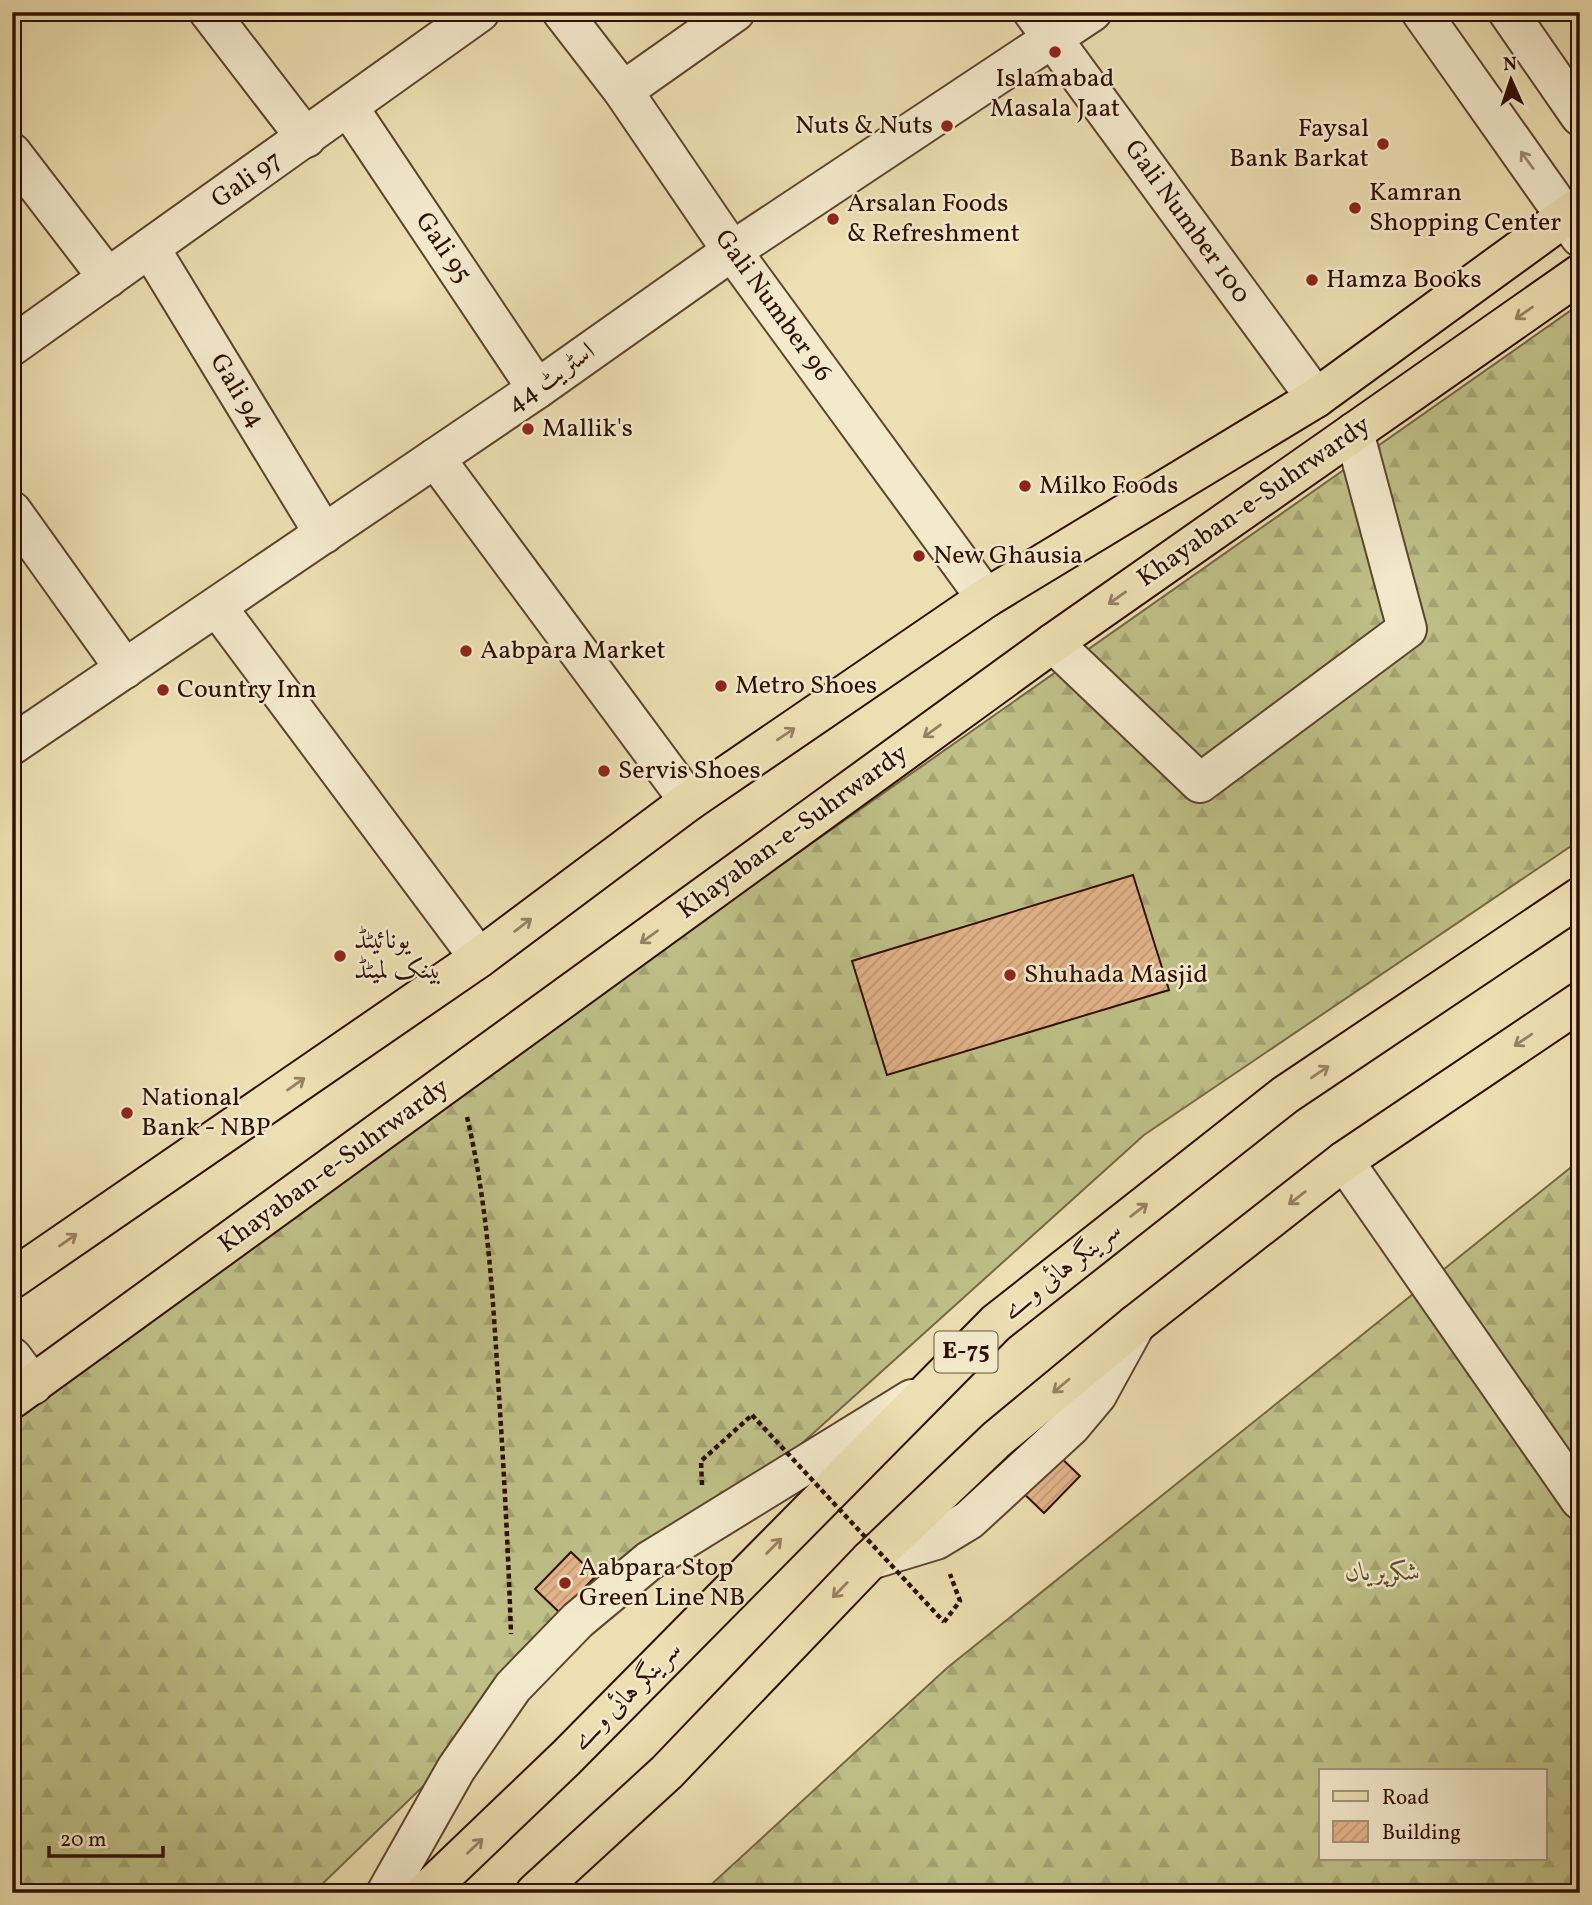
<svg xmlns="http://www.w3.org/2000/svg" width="1592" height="1905" font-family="Vollkorn,Amiri,serif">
<defs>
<pattern id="forest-firs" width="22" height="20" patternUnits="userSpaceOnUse" patternTransform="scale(1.75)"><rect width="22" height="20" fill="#bec087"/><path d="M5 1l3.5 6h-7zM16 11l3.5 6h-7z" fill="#a4a473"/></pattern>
<pattern id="building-hatch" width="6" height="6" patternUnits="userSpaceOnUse" patternTransform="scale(1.75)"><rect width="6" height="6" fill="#e4b48a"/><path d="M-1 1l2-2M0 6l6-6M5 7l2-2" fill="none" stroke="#c49a75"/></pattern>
</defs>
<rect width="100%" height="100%" fill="#ecdfb1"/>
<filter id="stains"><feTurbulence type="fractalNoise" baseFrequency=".00286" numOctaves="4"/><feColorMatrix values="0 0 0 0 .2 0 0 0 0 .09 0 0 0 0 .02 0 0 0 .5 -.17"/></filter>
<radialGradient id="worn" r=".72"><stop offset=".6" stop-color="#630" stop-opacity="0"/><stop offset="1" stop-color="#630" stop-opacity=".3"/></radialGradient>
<g fill="url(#forest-firs)" stroke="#766845" stroke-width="2" fill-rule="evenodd">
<polygon points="1580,304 1580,840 1144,1135 444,1766 313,1893 12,1893 12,1405"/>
<path d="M1580,1160v733h-878l245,-225zM1321,1770h224v88h-224z"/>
</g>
<g fill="url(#building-hatch)" stroke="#2f0f03" stroke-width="2">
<polygon points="1133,875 1169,990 887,1075 852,961"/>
<polygon points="1055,1452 1080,1476 1044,1513 1019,1489"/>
<polygon points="571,1552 596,1576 560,1613 535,1589"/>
</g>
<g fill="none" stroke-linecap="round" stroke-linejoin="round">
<defs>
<g id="minor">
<polyline points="209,12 306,138"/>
<polyline points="562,12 623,91 732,251 986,598"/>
<polyline points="1033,12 1316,398"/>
<polyline points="1421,12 1580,237"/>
<polyline points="1508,12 1580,116"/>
<polyline points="623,91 735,12"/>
<polyline points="349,108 537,389"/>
<polyline points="12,153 108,278"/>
<polyline points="150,248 324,534"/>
<polyline points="12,346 480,12"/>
<polyline points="435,458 689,801"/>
<polyline points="12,511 125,669"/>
<polyline points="217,607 479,958"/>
<polyline points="1053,643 1200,783 1407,629 1354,432"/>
<polyline points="12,745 537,389 732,251 1092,12"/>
<polyline points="1344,1161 1580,1500"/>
<polyline points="12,1357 33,1385"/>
<polyline points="870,1560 936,1540 969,1520 1071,1426 1097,1395 1136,1324"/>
<polyline points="386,1893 456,1769 513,1687 578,1620 649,1561 912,1399"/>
</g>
<g id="major">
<polyline points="12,1279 479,958 689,801 986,598 1316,398 1580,206"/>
<polyline points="12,1399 1053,643 1580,274"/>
</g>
<g id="highway">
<polyline points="425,1893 566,1758 996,1323 1285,1095 1580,897"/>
<polyline points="535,1893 667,1772 870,1560 997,1439 1136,1324 1344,1161 1580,1002"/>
</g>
</defs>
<use href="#minor" stroke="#5e432e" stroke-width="42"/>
<use href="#major" stroke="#2f0f03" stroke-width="42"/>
<use href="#highway" stroke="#2f0f03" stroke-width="42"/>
<g stroke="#2f0f03" stroke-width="4.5" stroke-dasharray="5 3.5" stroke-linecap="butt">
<path d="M467,1117c19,80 25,165 30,247 6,90 11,180 14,270"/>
<polyline points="702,1485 701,1461 752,1415"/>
<polyline points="944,1622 960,1601 950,1574"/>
</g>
<use href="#minor" stroke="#f3eacc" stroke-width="38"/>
<use href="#major" stroke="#ecdfb1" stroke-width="38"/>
<use href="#highway" stroke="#ecdfb1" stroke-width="38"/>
<polyline stroke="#2f0f03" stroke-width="4.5" stroke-dasharray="5 3.5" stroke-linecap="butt" points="752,1415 944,1622"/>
</g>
<defs><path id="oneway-shaft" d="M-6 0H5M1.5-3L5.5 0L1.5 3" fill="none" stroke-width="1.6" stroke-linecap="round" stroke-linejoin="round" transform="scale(1.75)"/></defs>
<use stroke="#9b8772" href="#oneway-shaft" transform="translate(1527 160) rotate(-126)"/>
<g stroke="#978163">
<use href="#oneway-shaft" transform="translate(1524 313) rotate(145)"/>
<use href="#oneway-shaft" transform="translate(1117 598) rotate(145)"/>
<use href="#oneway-shaft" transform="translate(932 731) rotate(144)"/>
<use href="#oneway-shaft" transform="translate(786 734) rotate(-34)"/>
<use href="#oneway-shaft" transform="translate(523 925) rotate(-37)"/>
<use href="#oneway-shaft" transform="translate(649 937) rotate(144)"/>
<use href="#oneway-shaft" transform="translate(1523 1040) rotate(146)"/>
<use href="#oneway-shaft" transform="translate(1320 1072) rotate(-34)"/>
<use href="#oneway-shaft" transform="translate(296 1084) rotate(-35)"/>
<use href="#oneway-shaft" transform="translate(1297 1198) rotate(142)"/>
<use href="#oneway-shaft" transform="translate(1139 1210) rotate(-38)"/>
<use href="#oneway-shaft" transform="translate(68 1240) rotate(-35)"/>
<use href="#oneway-shaft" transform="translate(1061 1386) rotate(140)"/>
<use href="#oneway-shaft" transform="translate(774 1546) rotate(-45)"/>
<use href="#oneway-shaft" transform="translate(840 1590) rotate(134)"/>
<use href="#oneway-shaft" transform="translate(475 1846) rotate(-44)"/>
</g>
<g fill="#8f2418" stroke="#f3eacc" stroke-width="2.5">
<circle cx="1055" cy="52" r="7"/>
<circle cx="947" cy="126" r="7"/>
<circle cx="1383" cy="144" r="7"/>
<circle cx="1355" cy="208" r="7"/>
<circle cx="833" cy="219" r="7"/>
<circle cx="1312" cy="280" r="7"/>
<circle cx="528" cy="429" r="7"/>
<circle cx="1025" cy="486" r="7"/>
<circle cx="919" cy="556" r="7"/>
<circle cx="466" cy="651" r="7"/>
<circle cx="721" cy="686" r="7"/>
<circle cx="163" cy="690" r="7"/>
<circle cx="604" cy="771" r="7"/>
<circle cx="340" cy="956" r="7"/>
<circle cx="1010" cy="975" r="7"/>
<circle cx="127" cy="1113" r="7"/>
<circle cx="565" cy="1583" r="7"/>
</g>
<g text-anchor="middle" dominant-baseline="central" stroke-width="5" stroke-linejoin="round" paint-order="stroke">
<rect fill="#f3eacc" stroke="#6a513f" stroke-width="2" x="934.5" y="1331.5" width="63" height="41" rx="5"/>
<g font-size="24" font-weight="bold" fill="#2f0f03">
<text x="966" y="1352">E-75</text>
</g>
<g font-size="26" fill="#2f0f03" stroke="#f3eacc" text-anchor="start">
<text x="1055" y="79" text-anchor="middle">Islamabad<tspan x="1055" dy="30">Masala Jaat</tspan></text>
<text x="933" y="126" text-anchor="end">Nuts &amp; Nuts</text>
<text x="1369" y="129" text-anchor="end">Faysal<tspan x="1369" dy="30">Bank Barkat</tspan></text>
<text x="1369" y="193">Kamran<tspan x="1369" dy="30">Shopping Center</tspan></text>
<text x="847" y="204">Arsalan Foods<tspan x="847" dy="30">&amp; Refreshment</tspan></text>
<text x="1326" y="280">Hamza Books</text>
<text x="542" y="429">Mallik's</text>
<text x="1039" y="486">Milko Foods</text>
<text x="933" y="556">New Ghausia</text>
<text x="480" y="651">Aabpara Market</text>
<text x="735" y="686">Metro Shoes</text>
<text x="177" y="690">Country Inn</text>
<text x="618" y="771">Servis Shoes</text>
<text x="354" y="941">یونائیٹڈ<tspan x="354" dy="30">بینک لمیٹڈ</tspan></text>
<text x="1024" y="975">Shuhada Masjid</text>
<text x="141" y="1098">National<tspan x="141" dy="30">Bank - NBP</tspan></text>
<text x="579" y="1568">Aabpara Stop<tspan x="579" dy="30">Green Line NB</tspan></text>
</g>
<g font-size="26" fill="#2f0f03" stroke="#f3eacc">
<text transform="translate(247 180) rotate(-35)">Gali 97</text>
<text transform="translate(1187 222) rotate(54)">Gali Number 100</text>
<text transform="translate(443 248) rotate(56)">Gali 95</text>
<text transform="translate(773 306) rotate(54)">Gali Number 96</text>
<text transform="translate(551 378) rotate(-35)">اسٹریٹ 44</text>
<text transform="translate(237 391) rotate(59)">Gali 94</text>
<text transform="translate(1254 502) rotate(-35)">Khayaban-e-Suhrwardy</text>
<text transform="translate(793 832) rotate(-36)">Khayaban-e-Suhrwardy</text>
<text transform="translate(334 1166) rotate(-36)">Khayaban-e-Suhrwardy</text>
<text transform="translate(1062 1271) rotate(-38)">سرینگر ہائی وے</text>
<text transform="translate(627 1696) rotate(-45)">سرینگر ہائی وے</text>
</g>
<g font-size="26" font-style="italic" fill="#614d31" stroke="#f3eacc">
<text x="1383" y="1573">شکرپریاں</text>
</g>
</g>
<rect width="1592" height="1905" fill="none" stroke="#ecdfb1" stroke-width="42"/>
<rect x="14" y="14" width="1564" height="1877" fill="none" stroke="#2f0f03" stroke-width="3.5"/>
<rect x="21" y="21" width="1550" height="1863" fill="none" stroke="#2f0f03" stroke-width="2"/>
<rect x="1319" y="1769" width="228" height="91" fill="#f3eacc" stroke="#a5927c" stroke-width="2"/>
<rect x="1333" y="1791" width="35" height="10" fill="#ecdfb1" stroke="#a5927c" stroke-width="2"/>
<text x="1382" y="1804" font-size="21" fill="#2f0f03">Road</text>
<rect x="1333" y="1821" width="35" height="21" fill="url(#building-hatch)" stroke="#a5927c" stroke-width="2"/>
<text x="1382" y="1839" font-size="21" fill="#2f0f03">Building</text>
<g transform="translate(1511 80) rotate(357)" stroke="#f3eacc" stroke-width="5" paint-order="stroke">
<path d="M0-5L12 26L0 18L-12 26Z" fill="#2f0f03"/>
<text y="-10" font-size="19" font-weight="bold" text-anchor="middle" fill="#2f0f03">N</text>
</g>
<path d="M49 1846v10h114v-10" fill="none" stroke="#2f0f03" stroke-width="3.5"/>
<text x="60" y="1846" font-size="21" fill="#2f0f03" stroke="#f3eacc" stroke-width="5" paint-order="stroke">20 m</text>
<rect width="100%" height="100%" filter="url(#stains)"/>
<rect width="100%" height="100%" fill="url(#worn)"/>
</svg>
